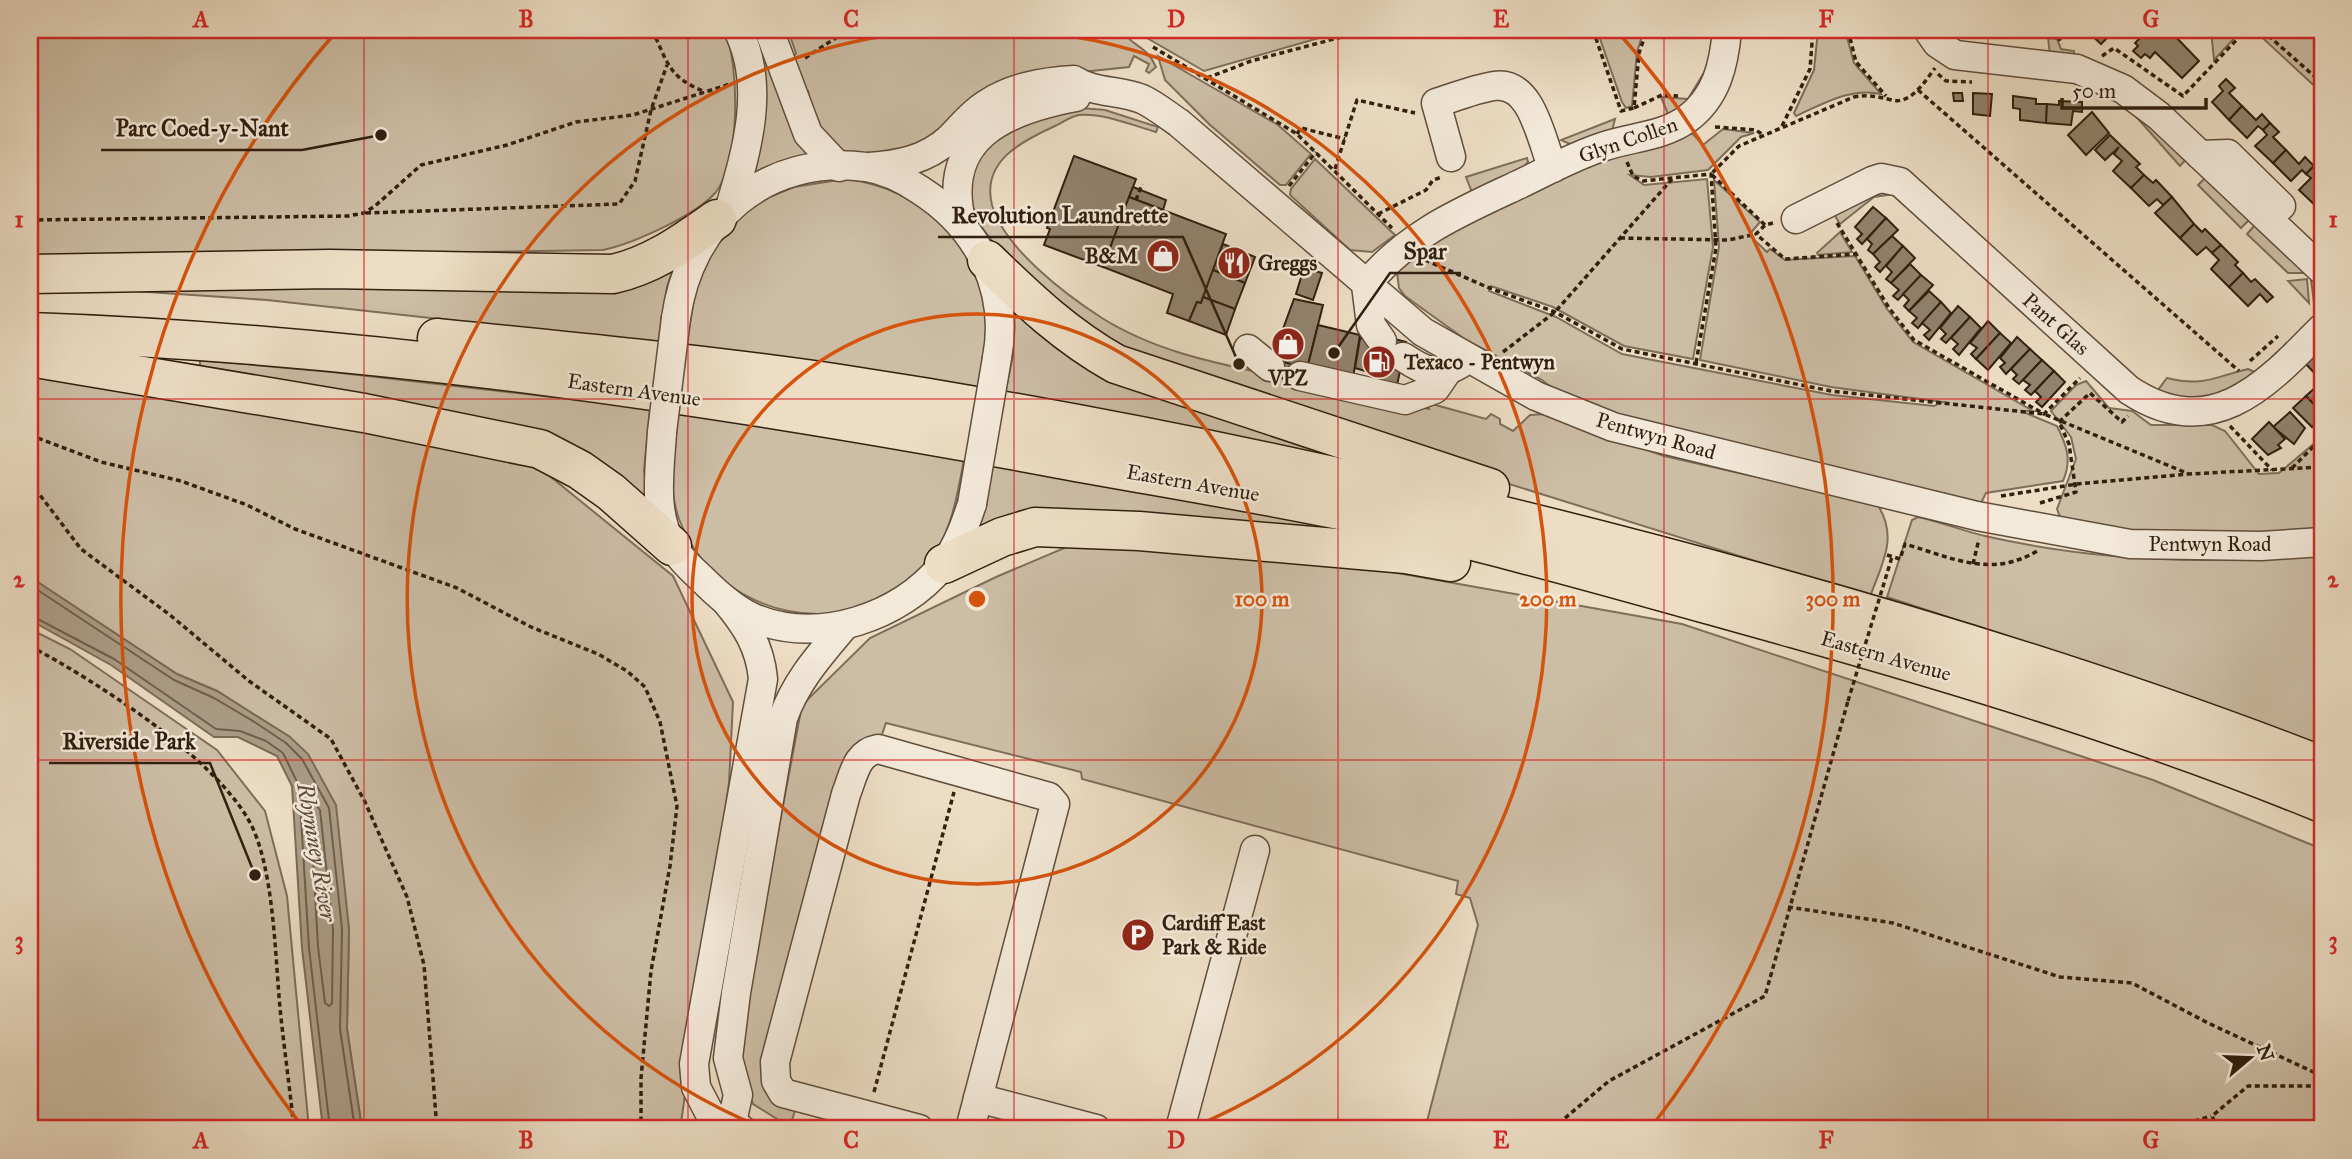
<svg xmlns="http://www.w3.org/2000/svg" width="2352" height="1159" font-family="'IM FELL Great Primer',serif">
<rect width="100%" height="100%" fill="#ecddc4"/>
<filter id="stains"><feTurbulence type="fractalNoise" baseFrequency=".00286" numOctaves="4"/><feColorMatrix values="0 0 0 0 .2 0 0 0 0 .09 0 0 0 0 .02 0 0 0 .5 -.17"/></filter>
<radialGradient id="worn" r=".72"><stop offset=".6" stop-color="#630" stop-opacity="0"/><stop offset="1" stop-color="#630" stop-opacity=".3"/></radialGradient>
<g fill="#ccbda5" stroke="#7e6e5a" stroke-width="2">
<path d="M30,30h695c14,35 16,130 -9,162 -19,23 -84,52 -113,58l-573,9z"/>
<polygon points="750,30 757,30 807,151 806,155 752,175"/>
<path d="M788,30h333c12,17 26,16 35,37l-7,6 -3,-2 3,-7 -15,-8 -5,11 -57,6 -153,78 -64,4 -11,-3 -19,-13 -21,-42 5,-2 -1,-4 -6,-1 -11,-30 5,-7z"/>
<polygon points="1140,30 1347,30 1204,71 1147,38"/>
<polygon points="1597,30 1644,30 1637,52 1632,106 1626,108 1622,102"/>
<path d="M1818,30h27l9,33 27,31c-30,-7 -58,10 -85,22l-2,-3 20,-43z"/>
<polygon points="2211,30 2242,30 2214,60"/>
<polygon points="2254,30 2322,30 2322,93"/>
<polygon points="2048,38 2057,39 2061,49 2074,51 2074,58 2050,54"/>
<polygon points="1158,56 1278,125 1311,154 1286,185 1280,185 1209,124 1165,80"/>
<polygon points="1714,56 1702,91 1670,119 1661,97 1688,99"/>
<path d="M1081,108l24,2 53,17 -2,5c-24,-7 -52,-19 -77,-17 -8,1 -17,8 -24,11 -33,15 -74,35 -63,79 12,43 74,90 110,113 51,32 108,44 165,56 54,11 108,22 162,35l-1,-6 58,16 5,-5 9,5v5l13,7 17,-16 15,-1 119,42 213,48c22,33 5,59 -7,93l-383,-120 -372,-124 -106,-90 -29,-38 -10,-26 2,-28 9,-16 28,-28z"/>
<polygon points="2132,112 2189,156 2180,166"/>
<polygon points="1615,119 1612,131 1572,145 1561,140"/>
<path d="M1687,128l16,17 20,-16 31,4 -13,4 -33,33 -57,7 -21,-2 14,10 63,-6 6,68 -20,112 -69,-13 -71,-39 -62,-21 -2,5 67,26 66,37 210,41 102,11 9,-4 -112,-15 -131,-27 19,-113 -5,-67 46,42 -11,13 18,17 3,-3 15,11 70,-4 32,53 26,33 120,69h-12l36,15c10,20 15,34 6,55l-77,12 -9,18 -407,-108 -28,-23 -76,-40 -61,-44 -6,-8 -2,-16 15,-18 5,4 7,-15 47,-32z"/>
<polygon points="1527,158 1528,162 1523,168 1473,195 1466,177"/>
<polygon points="1315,159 1395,235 1372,252 1350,250 1290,195 1291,189"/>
<polygon points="2209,174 2251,218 2241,228 2198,185"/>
<path d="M845,179c77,8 139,69 142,148 1,21 -6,43 -10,63l-141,-26 -150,-17 12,-72 37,-56 27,-19 32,-13z"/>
<polygon points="1875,188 1894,194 1874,197 1840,224 1832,211"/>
<polygon points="2255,225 2308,270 2305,273 2288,273 2247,234"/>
<polygon points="1840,232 1852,252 1818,255 1817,253"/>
<polygon points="674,266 667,287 658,343 267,300 133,291 380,286 564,293 629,286"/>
<polygon points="2314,277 2322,285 2320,316 2315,310 2311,280"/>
<polygon points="2307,279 2309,303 2288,281"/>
<polygon points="1013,297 1394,473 1005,394 1013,355"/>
<polygon points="200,360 332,372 650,408 644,471 650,507 604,469 200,367"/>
<path d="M2248,369l7,3 -2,12 -68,20 -27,-14 9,-12c36,9 47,-1 81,-9z"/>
<polygon points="30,377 134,388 488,452 541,469 673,576 733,702 729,783 681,1123 689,1129 362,1129 347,1029 349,929 343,886 290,737 217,691 177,674 30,577"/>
<path d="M2086,381l23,27 23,3 19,14h61l13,6 34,43 20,-1 43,-36v92c-87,14 -173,4 -260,-7l-5,-13 19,-50 -5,-22 -20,-26 25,-26z"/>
<path d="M677,413l287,46c-7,38 -13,79 -40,109 -73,79 -207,52 -245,-49 -12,-33 -6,-72 -2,-106z"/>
<polygon points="993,463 1371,535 977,535"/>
<path d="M1918,517c23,5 45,14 67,19 110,25 226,29 337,18v196l-235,-87 -200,-66 25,-77z"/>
<polygon points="1083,540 1392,572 1682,624 2153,780 2322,849 2322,1129 1425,1129 1478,925 1470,898 1456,894 1458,881 1082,779 1081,772 886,723 766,1064 796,1107 790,1127 753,1104 736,1054 802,705 870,638 996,577"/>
<polygon points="30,629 70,649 217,750 265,811 287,896 309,1129 30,1129"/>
</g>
<polygon fill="#ac9c86" stroke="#7b6a56" stroke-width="2" points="30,577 177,674 217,691 290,737 308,754 336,805 349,929 347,1029 362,1129 323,1129 302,948 292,786 277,756 238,737 214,737 111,665 30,620"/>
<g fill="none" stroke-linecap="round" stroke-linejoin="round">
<g stroke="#6e5e4a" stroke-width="2">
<polyline points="30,585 174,680 214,698 256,723 286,743 302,759 329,808 342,929 340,1029 355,1129"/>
<polyline points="30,615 114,659 216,729 240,731 266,741 283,753 299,786 309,948 330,1129"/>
<polygon points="313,801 320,810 333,930 332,1003 329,1006 325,1003 318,947 310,805"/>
</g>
</g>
<g fill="#92826d" stroke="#311f0f" stroke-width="2">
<polygon points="2086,30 2115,30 2101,44"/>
<polygon points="2148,30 2177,30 2173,34 2199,61 2182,78 2155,52 2150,58 2145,54 2141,58 2133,51 2138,46 2135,43"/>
<polygon points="2226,79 2235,88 2229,93 2242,106 2229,120 2212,102 2223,91 2219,86"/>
<polygon points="1953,93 1962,93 1963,101 1954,101"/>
<polygon points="1973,93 1992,94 1990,116 1973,114"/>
<polygon points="2013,96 2036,99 2036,104 2047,104 2046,123 2020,120 2020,109 2013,108"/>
<polygon points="2059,101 2082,102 2082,112 2073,111 2071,125 2046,123 2047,104 2059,105"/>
<polygon points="2242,106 2256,120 2262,114 2270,123 2263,130 2258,126 2247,138 2229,120"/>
<polygon points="2092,112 2109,133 2086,155 2068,135"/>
<polygon points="2270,123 2279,132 2273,137 2286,150 2273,163 2255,146 2267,135 2263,130"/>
<polygon points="2110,135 2140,164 2136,167 2144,175 2131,188 2113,171 2122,161 2114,154 2119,147 2105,160 2095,150"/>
<polygon points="2286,150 2299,164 2305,157 2314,166 2306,174 2302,170 2291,181 2273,163"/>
<polygon points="1074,156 1136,179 1103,267 1044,245 1050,229 1047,228"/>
<polygon points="2314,166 2322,175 2317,181 2322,186 2322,202 2317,207 2299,190 2311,178 2306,174"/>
<polygon points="2144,175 2153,183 2156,180 2172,197 2163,205 2157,199 2149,206 2131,188"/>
<polygon points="1133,187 1166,200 1163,210 1129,197"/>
<polygon points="1129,197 1226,234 1201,303 1197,302 1189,321 1167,313 1173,294 1103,267"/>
<polygon points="2172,197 2194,224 2180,238 2155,213"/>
<polygon points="1873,207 1886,218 1862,244 1857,239 1862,234 1855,227"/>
<polygon points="1886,218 1898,230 1873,254 1868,250 1872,244 1867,239"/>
<polygon points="2194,224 2202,232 2205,229 2221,245 2212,253 2206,247 2197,255 2180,238"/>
<polygon points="1892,236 1903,246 1880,272 1875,267 1880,262 1873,254"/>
<polygon points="1223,244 1255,257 1245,283 1213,270"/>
<polygon points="2221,245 2238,262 2235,265 2243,273 2229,287 2211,269 2219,260 2212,253"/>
<polygon points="1903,246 1915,258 1891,283 1886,279 1892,272 1886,266"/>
<polygon points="1910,264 1921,275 1898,300 1893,296 1899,290 1891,283"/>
<polygon points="1304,268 1322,273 1313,300 1296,294"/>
<polygon points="1213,270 1245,283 1235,309 1203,297"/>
<polygon points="2243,273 2251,282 2255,279 2273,297 2267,302 2260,294 2248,306 2229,287"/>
<polygon points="1921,275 1933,285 1909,311 1904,306 1909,300 1903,294"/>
<polygon points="1929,291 1941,302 1918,328 1912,323 1917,318 1909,311"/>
<polygon points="1203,297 1235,309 1226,335 1189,321 1197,302 1201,303"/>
<polygon points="1294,299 1323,305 1307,369 1272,359"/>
<polygon points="1941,302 1951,313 1929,340 1924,335 1930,330 1922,323"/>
<polygon points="1958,306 1970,317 1946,343 1941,339 1946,334 1940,328"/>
<polygon points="1970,317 1981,328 1959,355 1953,349 1958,344 1951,338"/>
<polygon points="1988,321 2000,333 1976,359 1971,354 1977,348 1970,343"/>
<polygon points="1318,325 1360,335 1353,378 1307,369"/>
<polygon points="2000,333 2011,343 1988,370 1976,359"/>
<polygon points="1383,336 1406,342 1395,395 1372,390 1375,374 1355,368 1360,338 1382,343"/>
<polygon points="2017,337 2030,349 2006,374 2000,367 2005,363 2000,358"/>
<polygon points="2030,349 2042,360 2019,384 2013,379 2017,375 2011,369"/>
<polygon points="2312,355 2322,366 2322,389 2318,385 2322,381 2304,362"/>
<polygon points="1272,359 1302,367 1299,383 1267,374"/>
<polygon points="2042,360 2054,371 2031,395 2025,390 2030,385 2023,380"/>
<polygon points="2054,371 2065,382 2042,407 2036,402 2041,397 2035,391"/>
<polygon points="2318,385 2322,389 2322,413 2306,396"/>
<polygon points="2306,396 2322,413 2322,426 2318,421 2312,427 2293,408"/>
<polygon points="2290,412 2305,428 2294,444 2273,427"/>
<polygon points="2269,422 2285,439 2278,445 2281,448 2268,455 2252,439"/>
</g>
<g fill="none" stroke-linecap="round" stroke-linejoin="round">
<defs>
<g id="minor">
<polyline points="769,30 808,134 839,167"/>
<polyline points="1928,30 1937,43 1955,55 2077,69 2123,89 2159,116 2322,270"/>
<polyline points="2200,155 2228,154 2281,206"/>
<path d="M1451,157l-15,-54c19,-6 39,-14 58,-17 39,-6 47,56 59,82"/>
<path d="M869,167c29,-2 57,-7 80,-28 12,-12 22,-25 36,-34 27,-18 57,-23 89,-25 19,13 45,10 68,19 13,6 25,16 37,24l244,209 113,64 77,31 364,89 153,28 131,2 61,-4"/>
<path d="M730,207c17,-57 36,-121 8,-177"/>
<path d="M1796,219l76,-38 9,-3 19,4 229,208c83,55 138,-6 193,-62"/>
<path d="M962,224c-23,-87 44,-114 114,-127"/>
<path d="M676,318c14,-98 89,-164 190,-151 19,3 39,13 54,23 58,37 90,99 77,168"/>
<path d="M1382,341l-11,-16 -5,-40c41,-51 96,-74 154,-101 27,-13 54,-28 82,-37 29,-10 60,-10 85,-28 30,-22 37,-55 40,-89"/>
<polyline points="1248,349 1270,367"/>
<path d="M1403,357c21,14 34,21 57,7"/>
<polyline points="1300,376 1405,400 1435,389 1446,373"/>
<path d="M662,432c-2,37 -10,82 11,115 7,11 18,22 28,31 15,15 34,33 55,41 64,25 143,-1 187,-54 14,-17 22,-40 29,-61"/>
<path d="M725,600c21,25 35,46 38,79l-69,385 2,23 15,29 21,6 9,7"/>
<polyline points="978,1098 1096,1129"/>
<path d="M732,1122l6,-27 -10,-37 8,-65 47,-275c13,-37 37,-63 62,-93"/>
<path d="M919,1129l-136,-36 -7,-12 -1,-19 71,-268c8,-20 10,-41 32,-45l171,48 6,7 -85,325"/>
<polyline points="1180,1129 1255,850"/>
</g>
<g id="highway">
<path d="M987,260c41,40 79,76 129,104l374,124"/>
<path d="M30,274l300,-5 283,5c40,-9 71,-32 104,-55"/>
<path d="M30,332c346,12 690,64 1030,127 93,17 186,32 279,51 153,32 305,77 457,119 177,50 355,104 526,174"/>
<path d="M437,338c132,13 265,26 397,45 312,47 619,115 923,199 191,53 381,112 565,184"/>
<polyline points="30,357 364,413 540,449 580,470 611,492 672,546"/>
<polyline points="944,564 1002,537 1035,527 1139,531 1406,554 1451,562"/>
</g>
</defs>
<use href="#minor" stroke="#604e3c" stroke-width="31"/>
<use href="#highway" stroke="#311f0f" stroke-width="41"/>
<g stroke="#311f0f" stroke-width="3.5" stroke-dasharray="5 3.5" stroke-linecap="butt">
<path d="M652,30c16,32 15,46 51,61"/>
<polyline points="1593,30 1621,111 1634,108 1639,53 1647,30"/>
<polyline points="1848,30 1856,62 1886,96"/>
<polyline points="2007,30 2058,37 2062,44"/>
<polyline points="2262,30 2322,83"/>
<polyline points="1153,47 1297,134 1392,228"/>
<polyline points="2102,56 2114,48 2183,96 2246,30"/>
<polyline points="805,58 848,30"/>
<polyline points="1938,74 1946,81 1972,82"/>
<polyline points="1207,78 1251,61 1368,30"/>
<polyline points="1918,90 2239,371"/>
<polyline points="1634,108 1662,95 1678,96"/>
<polyline points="1782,126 1810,69 1813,30"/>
<polyline points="1715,127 1756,130 1763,135"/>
<polyline points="1297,134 1301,128 1345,139"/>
<polyline points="1627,162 1633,176 1643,181 1711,174 1716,248 1696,363"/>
<polyline points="1335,169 1357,100 1415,113"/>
<polyline points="1289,186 1316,152"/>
<polyline points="1136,200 1142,184"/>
<polyline points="366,213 619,204 635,181 651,110 667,65"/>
<polyline points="1378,214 1426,190 1433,180 1442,177"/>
<polyline points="30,220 348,216 364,213 375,206 421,165 507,145 576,122 633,115 730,84"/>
<polyline points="1773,223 1765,225 1756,234 1785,259 1856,254"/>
<polyline points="1837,223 1889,308 1914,340 2044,414 2080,378"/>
<path d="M1765,225l-54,-51 28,-28 115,-49c16,-3 24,0 38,3 19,5 34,-20 43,-32"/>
<polyline points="1620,238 1728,240 1756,234"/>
<polyline points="1425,260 1487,287 1555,312 1622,349 1831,391 2044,414 2189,474 2322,467"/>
<polyline points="1503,352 1555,312 1672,179"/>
<polyline points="2250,361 2278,336"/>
<polyline points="2230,426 2272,470"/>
<polyline points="30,435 101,462 181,481 247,505 295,529 457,588 531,627 598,654 627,671 645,687 660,722 677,806 670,866 651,971 641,1078 641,1129"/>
<polyline points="2292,468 2322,438"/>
<polyline points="30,482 81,549 170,615 249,681 331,739 365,802 407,897 424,965 437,1129"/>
<polyline points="2001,496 2077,484 2188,474"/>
<polyline points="2040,503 2076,492 2069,444 2059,422 2090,393 2122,422 2128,416"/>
<path d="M1887,555l13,4 5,-15c48,14 86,35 134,6"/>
<polyline points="1973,564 1979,539"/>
<path d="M30,646c67,36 180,108 218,173 26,44 27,137 32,189 4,40 10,81 14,121"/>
<polyline points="1788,907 1893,923 2060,977 2132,983 2208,1023 2322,1076"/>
<polyline points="874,1092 954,792"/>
<polyline points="1552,1129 1609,1081 1765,996 1848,701"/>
<polyline points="2170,1129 2211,1116"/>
<polyline points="2218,1129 2212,1116 2248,1086 2322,1086"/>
</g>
<use href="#minor" stroke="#f3e9d9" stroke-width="28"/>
<use href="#highway" stroke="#ecddc4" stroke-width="38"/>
<defs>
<g id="minor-bridge">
<polyline points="662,432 676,318"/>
<polyline points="972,504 997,358"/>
</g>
</defs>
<use href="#minor-bridge" stroke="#604e3c" stroke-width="31" stroke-linecap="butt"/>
<polyline stroke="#311f0f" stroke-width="3.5" stroke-dasharray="5 3.5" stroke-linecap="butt" points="1848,701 1892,557"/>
<use href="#minor-bridge" stroke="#f3e9d9" stroke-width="28"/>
</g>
<path fill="none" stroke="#d62828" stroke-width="2" stroke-opacity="0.55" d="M364,30v1099M688,30v1099M1014,30v1099M1338,30v1099M1664,30v1099M1988,30v1099M30,399h2292M30,760h2292"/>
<g fill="none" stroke="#d6530c" stroke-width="3.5">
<circle cx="977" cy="599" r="285"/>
<path d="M763 1128A571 571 0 0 1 932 30M1022 30A571 571 0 0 1 1191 1128"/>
<path d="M302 1126A856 856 0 0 1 336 32M1618 32A856 856 0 0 1 1652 1126"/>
</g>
<defs>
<symbol id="shop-disc" viewBox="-11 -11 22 22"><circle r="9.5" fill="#8f2418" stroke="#f3e9d9"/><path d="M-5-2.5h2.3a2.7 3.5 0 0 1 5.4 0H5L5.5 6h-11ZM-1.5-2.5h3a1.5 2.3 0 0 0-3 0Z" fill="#fff"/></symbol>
<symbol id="restaurant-disc" viewBox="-11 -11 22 22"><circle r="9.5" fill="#8f2418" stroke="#f3e9d9"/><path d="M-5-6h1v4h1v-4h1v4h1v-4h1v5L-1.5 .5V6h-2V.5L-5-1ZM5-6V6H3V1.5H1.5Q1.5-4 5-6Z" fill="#fff"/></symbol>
<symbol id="fuel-disc" viewBox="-11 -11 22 22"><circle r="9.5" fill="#8f2418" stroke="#f3e9d9"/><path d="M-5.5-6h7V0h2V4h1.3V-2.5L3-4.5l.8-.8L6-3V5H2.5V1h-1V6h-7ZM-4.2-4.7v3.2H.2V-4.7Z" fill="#fff"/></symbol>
<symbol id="parking-disc" viewBox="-11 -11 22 22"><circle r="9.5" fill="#8f2418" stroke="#f3e9d9"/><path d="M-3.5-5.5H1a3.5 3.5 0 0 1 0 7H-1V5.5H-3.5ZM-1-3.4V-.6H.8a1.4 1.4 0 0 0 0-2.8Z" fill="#fff"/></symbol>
</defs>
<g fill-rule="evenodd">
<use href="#shop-disc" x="1144" y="237" width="38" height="38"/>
<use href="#restaurant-disc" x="1215" y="244" width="38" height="38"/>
<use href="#shop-disc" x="1269" y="325" width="38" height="38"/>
<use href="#fuel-disc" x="1360" y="343" width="38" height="38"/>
<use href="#parking-disc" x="1119" y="916" width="38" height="38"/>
</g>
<g text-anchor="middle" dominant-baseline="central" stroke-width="5" stroke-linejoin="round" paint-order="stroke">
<g font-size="21" fill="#311f0f" stroke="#f3e9d9">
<text transform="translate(1628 140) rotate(-19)">Glyn Collen</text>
<text transform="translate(2056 324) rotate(42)">Pant Glas</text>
<text transform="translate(634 390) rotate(8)">Eastern Avenue</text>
<text transform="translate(1656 436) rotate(16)">Pentwyn Road</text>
<text transform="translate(1193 483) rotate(10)">Eastern Avenue</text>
<text x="2210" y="544">Pentwyn Road</text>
<text transform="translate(1886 656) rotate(16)">Eastern Avenue</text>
</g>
<g font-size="21" font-weight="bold" fill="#311f0f" stroke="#f3e9d9" text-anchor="start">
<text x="1138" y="256" text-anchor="end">B&amp;M</text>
<text x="1258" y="263">Greggs</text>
<text x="1404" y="362">Texaco - Pentwyn</text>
<text x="1288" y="378" text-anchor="middle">VPZ</text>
<text x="1162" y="923">Cardiff East<tspan x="1162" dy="24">Park &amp; Ride</tspan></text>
</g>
<g font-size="23" font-style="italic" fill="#5c4b39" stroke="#f3e9d9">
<text transform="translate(317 852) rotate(80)">Rhymney River</text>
</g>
</g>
<circle cx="977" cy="599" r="10" fill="#d6530c" stroke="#f3e9d9" stroke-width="3.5"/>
<g font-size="21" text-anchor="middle" font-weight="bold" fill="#d6530c" stroke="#f3e9d9" stroke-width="5" stroke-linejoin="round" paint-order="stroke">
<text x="1262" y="606">100 m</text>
<text x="1548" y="606">200 m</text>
<text x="1833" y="606">300 m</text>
</g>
<path fill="none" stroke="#311f0f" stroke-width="2.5" d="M381 135L302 150H101M1239 364L1183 237H938M1334 353L1390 273H1461M255 875L210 763H49"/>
<g fill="#311f0f" stroke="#f3e9d9" stroke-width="2.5">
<circle cx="381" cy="135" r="7"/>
<circle cx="1239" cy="364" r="7"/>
<circle cx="1334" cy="353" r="7"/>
<circle cx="255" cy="875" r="7"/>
</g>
<g font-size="23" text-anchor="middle" font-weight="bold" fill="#311f0f" stroke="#f3e9d9" stroke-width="5" stroke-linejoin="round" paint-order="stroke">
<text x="202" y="136">Parc Coed-y-Nant</text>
<text x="1060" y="223">Revolution Laundrette</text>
<text x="1425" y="259">Spar</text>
<text x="129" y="749">Riverside Park</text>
</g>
<rect width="2352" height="1159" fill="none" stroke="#ecddc4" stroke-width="77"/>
<g transform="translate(2250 1058) rotate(71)" stroke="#f3e9d9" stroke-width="5" paint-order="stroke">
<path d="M0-5L12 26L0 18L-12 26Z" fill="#311f0f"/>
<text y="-10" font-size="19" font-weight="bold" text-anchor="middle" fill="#311f0f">N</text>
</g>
<path d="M2062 98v10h144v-10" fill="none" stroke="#311f0f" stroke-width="3.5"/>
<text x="2072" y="98" font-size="21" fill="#311f0f" stroke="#f3e9d9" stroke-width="5" paint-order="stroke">50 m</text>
<rect x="38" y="38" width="2276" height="1082" fill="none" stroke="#d62828" stroke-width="2.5"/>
<g font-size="23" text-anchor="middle" font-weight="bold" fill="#d62828">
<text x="201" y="27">A</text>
<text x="526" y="27">B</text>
<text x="851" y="27">C</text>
<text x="1176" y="27">D</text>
<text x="1501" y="27">E</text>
<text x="1826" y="27">F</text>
<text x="2151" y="27">G</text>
<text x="19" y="227">1</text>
<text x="2333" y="227">1</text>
<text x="19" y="587">2</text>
<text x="2333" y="587">2</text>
<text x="19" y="948">3</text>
<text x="2333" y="948">3</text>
<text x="201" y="1148">A</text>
<text x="526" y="1148">B</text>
<text x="851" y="1148">C</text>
<text x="1176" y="1148">D</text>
<text x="1501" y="1148">E</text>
<text x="1826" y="1148">F</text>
<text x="2151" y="1148">G</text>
</g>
<rect width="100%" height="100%" filter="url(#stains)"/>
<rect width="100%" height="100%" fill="url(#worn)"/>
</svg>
